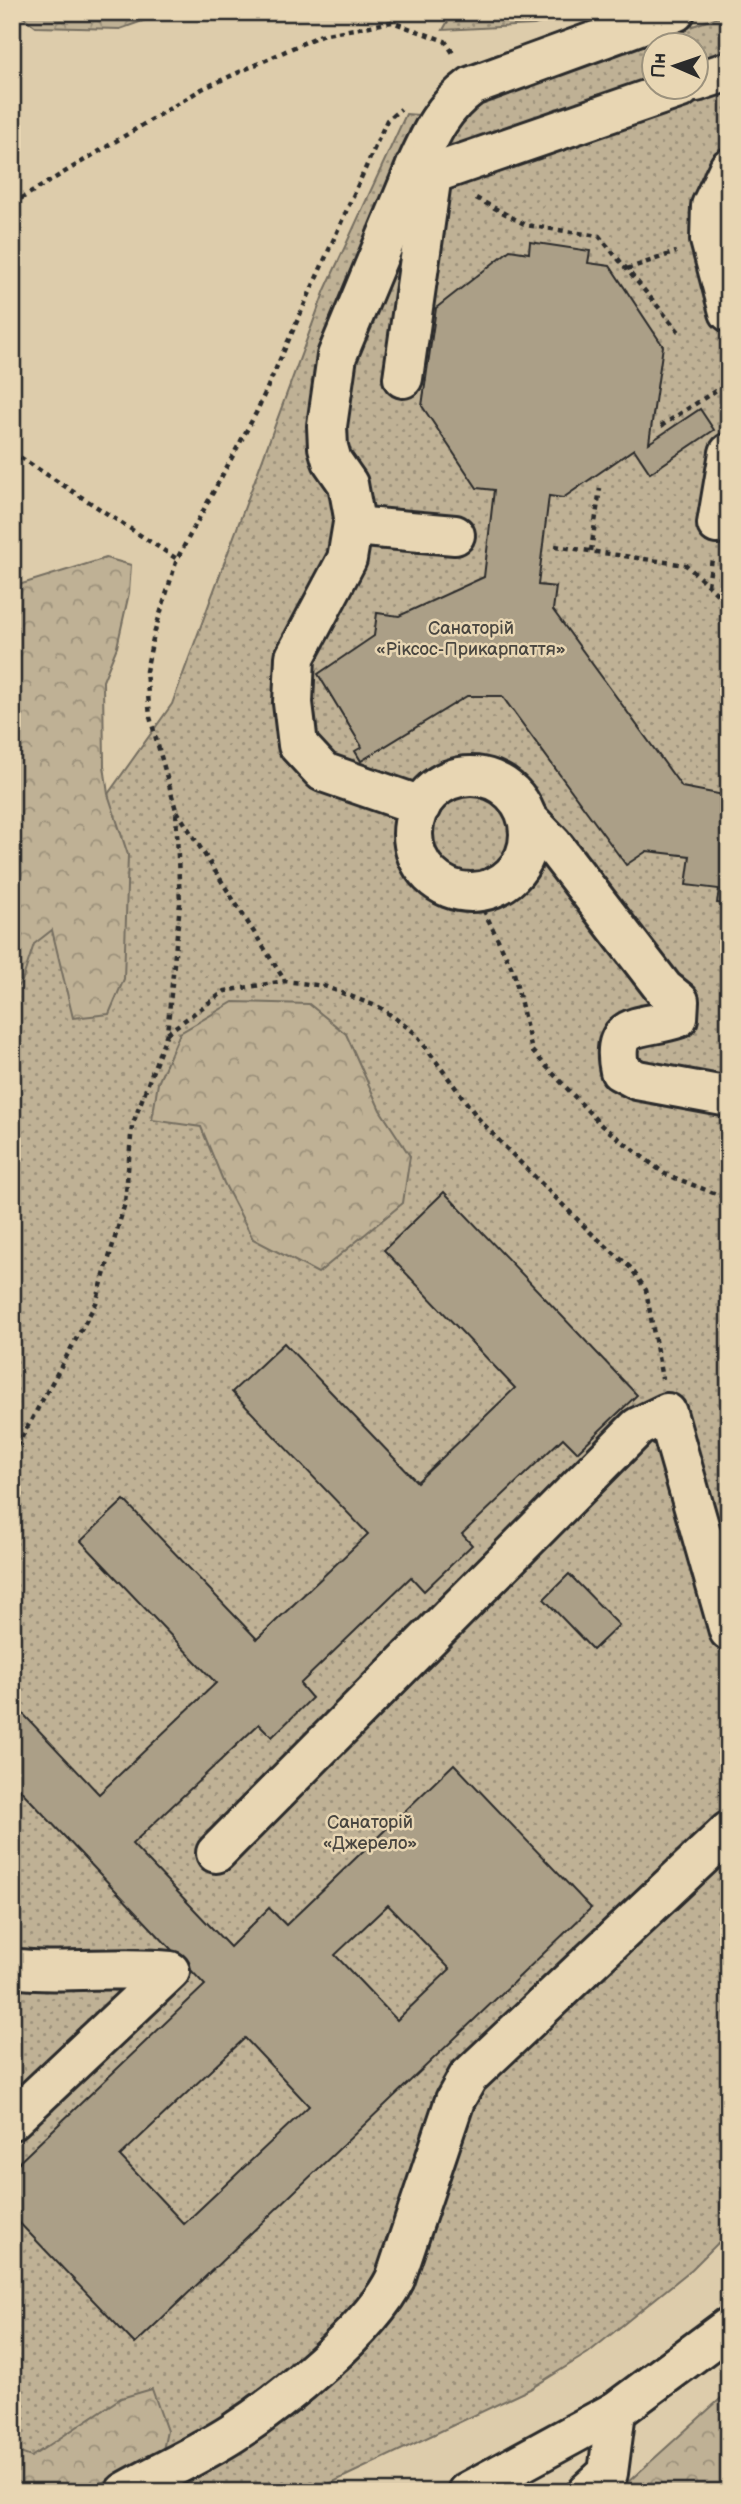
<svg xmlns="http://www.w3.org/2000/svg" width="741" height="2504" font-family="'Balsamiq Sans',sans-serif">
<defs>
<pattern id="grass-dots" width="8" height="8" patternUnits="userSpaceOnUse" patternTransform="scale(1.75)"><rect width="8" height="8" fill="#bfb195"/><path d="M2 2h.1M6 6h.1" fill="none" stroke="#9b907a" stroke-width="1.8" stroke-linecap="round"/></pattern>
<pattern id="forest-crowns" width="20" height="18" patternUnits="userSpaceOnUse" patternTransform="scale(1.75)"><rect width="20" height="18" fill="#bfb195"/><path d="M2 6a3 3 0 1 1 6 0M12 15a3 3 0 1 1 6 0" fill="none" stroke="#9b907a"/></pattern>
</defs>
<rect width="100%" height="100%" fill="#ddccab"/>
<filter id="ink" filterUnits="userSpaceOnUse"><feTurbulence type="fractalNoise" baseFrequency=".0143" numOctaves="2"/><feDisplacementMap in="SourceGraphic" scale="14" xChannelSelector="R" yChannelSelector="G"/><feConvolveMatrix kernelMatrix="1 2 1 2 8 2 1 2 1" color-interpolation-filters="sRGB"/></filter>
<g filter="url(#ink)">
<g fill="url(#grass-dots)" stroke="#756e60" stroke-width="2" fill-rule="evenodd">
<polygon points="453,12 577,12 534,25 443,30"/>
<path d="M729,13v2219l-37,37 -104,84 -58,36 -218,103h-300v-1563l160,-225 153,-414 81,-176 54,4 21,-16zM654,46h42v42h-42z"/>
</g>
<g fill="url(#forest-crowns)" stroke="#756e60" stroke-width="2">
<polygon points="17,12 168,12 120,29 36,27"/>
<polygon points="106,558 131,565 129,593 117,647 103,681 104,766 108,794 128,855 124,979 109,1014 73,1018 52,930 34,944 22,981 12,993 12,587"/>
<polygon points="233,1002 309,1004 346,1034 380,1110 410,1156 403,1203 318,1273 253,1239 224,1183 201,1127 152,1120 158,1083 180,1033"/>
<polygon points="152,2389 167,2431 163,2450 85,2492 12,2492 12,2450 31,2457 121,2398"/>
<polygon points="729,2391 729,2492 617,2492"/>
</g>
<g fill="#ab9f87" stroke="#2b2b2b" stroke-width="2" fill-rule="evenodd">
<polygon points="530,242 590,251 588,263 610,266 663,346 649,443 700,409 714,430 650,473 634,449 563,498 549,496 538,585 556,587 553,610 682,787 729,796 729,904 717,903 719,889 686,885 690,856 647,851 626,865 502,696 467,696 361,761 355,751 362,747 318,674 374,636 377,613 399,616 484,577 494,490 477,488 422,406 436,308 510,250 529,253"/>
<polygon points="729,992 729,1043 722,1043"/>
<path d="M444,1192l193,203 -60,57 -14,-14 -101,96 10,11 -48,46 -13,-14 -111,107 12,14 -40,39 -13,-13 -127,120 98,103 39,-39 17,17 168,-161 137,144 -456,436 -123,-129v-46l193,-184 -193,-204v-79l87,92 117,-111 -135,-142 43,-41 133,139 111,-105 -136,-142 52,-49 133,139 98,-94 -131,-138zM388,1905l62,64 -53,51 -62,-65zM245,2038l64,68 -125,118 -64,-68z"/>
<polygon points="569,1574 619,1625 593,1650 544,1599"/>
</g>
<g fill="none" stroke-linecap="round" stroke-linejoin="round">
<defs>
<g id="minor">
<polyline points="696,82 729,71"/>
<path d="M416,166c15,-33 26,-58 56,-80l203,-74"/>
<polyline points="729,168 711,206 710,240 729,312"/>
<polyline points="403,378 432,174"/>
<polyline points="717,524 729,453"/>
<polyline points="353,526 455,535"/>
<circle cx="471" cy="834" r="58"/>
<polyline points="421,806 323,772 298,745 293,703 295,657 347,559 354,517 348,484 332,461 328,447 327,426 337,356 416,166 432,174 681,88"/>
<path d="M528,819l25,26 111,144 15,12 -1,17c-33,12 -70,0 -58,53l17,9 92,17"/>
<polyline points="216,1853 638,1427 667,1413 729,1631"/>
<path d="M12,1968c53,7 105,-3 158,3l-158,149"/>
<path d="M125,2492c35,-20 74,-37 108,-59 49,-32 137,-103 162,-154l60,-179 13,-23 261,-246"/>
<polyline points="467,2492 616,2411 729,2327"/>
<polyline points="587,2492 608,2473 616,2411"/>
</g>
</defs>
<use href="#minor" stroke="#2b2b2b" stroke-width="44"/>
<g stroke="#2b2b2b" stroke-width="4.5" stroke-dasharray="5 5" stroke-linecap="butt">
<polyline points="388,12 392,22"/>
<polyline points="476,198 526,225 599,236 680,333"/>
<polyline points="12,204 202,89 321,35 392,22 445,41 453,53"/>
<polyline points="627,269 676,252"/>
<polyline points="661,426 729,382"/>
<polyline points="12,452 177,559"/>
<polyline points="555,546 686,565 729,605"/>
<polyline points="591,551 600,488"/>
<polyline points="708,585 712,559"/>
<polyline points="177,811 285,981"/>
<polyline points="475,892 514,973 532,1051 602,1126 665,1174 729,1199"/>
<polyline points="167,1033 225,991 285,981 324,986 381,1008 415,1033 478,1118 505,1147 590,1232 631,1268 646,1290 662,1379"/>
<polyline points="12,1455 96,1303 125,1203 132,1126 167,1033 180,904 176,810 150,717 146,671 154,634 177,559 256,413 387,120 401,109"/>
</g>
<use href="#minor" stroke="#e8d6b3" stroke-width="38"/>
</g>
</g>
<g text-anchor="middle" dominant-baseline="central" stroke-width="5" stroke-linejoin="round" paint-order="stroke">
<g font-size="18" fill="#494640" stroke="#e8d6b3">
<text x="471" y="628">Санаторій<tspan x="471" dy="21">«Ріксос-Прикарпаття»</tspan></text>
<text x="370" y="1822">Санаторій<tspan x="370" dy="21">«Джерело»</tspan></text>
</g>
</g>
<rect width="741" height="2504" fill="none" stroke="#e8d6b3" stroke-width="42"/>
<rect x="21" y="21" width="699" height="2462" fill="none" stroke="#2b2b2b" stroke-width="2.5" filter="url(#ink)"/>
<g transform="translate(675 66) rotate(272)"><circle r="33" fill="#e8d6b3" stroke="#9c927d" stroke-width="2"/>
<path d="M0-5L12 26L0 18L-12 26Z" fill="#2b2b2b"/>
<text y="-10" font-size="19" font-weight="bold" text-anchor="middle" fill="#2b2b2b">Пн</text>
</g>
</svg>
